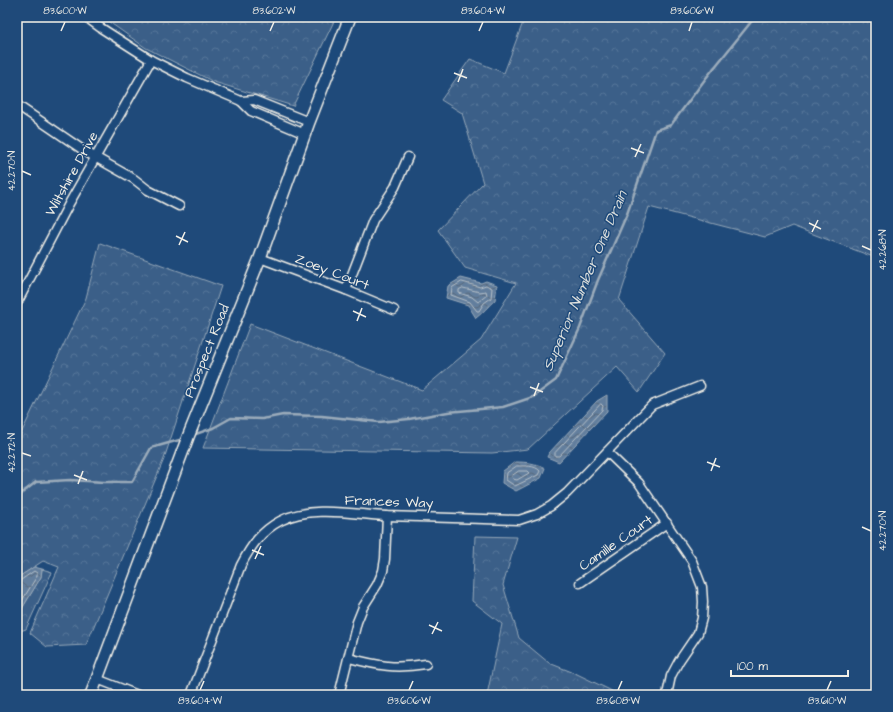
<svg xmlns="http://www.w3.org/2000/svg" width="893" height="712" font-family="'Architects Daughter',sans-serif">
<defs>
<pattern id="forest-crowns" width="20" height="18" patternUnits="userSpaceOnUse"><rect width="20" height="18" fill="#3a5f88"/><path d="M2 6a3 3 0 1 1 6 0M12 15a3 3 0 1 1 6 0" fill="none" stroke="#577699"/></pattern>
<pattern id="water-waves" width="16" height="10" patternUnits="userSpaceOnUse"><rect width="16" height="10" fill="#627e9d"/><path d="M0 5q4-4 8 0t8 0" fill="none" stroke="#58687a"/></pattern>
</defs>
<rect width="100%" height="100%" fill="#1f4a7a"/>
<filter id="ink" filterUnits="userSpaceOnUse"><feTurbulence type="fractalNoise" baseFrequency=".025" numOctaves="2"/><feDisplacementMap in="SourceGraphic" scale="8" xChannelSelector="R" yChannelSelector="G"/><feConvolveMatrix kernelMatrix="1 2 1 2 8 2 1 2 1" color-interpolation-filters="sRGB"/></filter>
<g filter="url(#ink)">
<g fill="url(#forest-crowns)" stroke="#97a8b8">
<polygon points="102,17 336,17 293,106 214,82 146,48"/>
<polygon points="525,17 876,17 876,258 792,226 765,237 649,207 619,300 665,353 639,392 617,367 528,449 492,453 203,448 250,324 422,390 481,340 516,283 465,268 438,230 483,183 462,113 441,100 470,59 504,73"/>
<polygon points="100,243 221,286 164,459 86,645 47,647 30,633 59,567 43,561 17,578 17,442 86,298"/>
<polygon points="475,536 517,537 503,585 519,638 549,663 577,674 612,691 611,695 487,695 502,624 472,601"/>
<polygon points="42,569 52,572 26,629 17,632 17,617 41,577"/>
</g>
<g fill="url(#water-waves)" stroke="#9cacbb">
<path d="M461,278l20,5 5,-2 11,4 -2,15c-7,6 -11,12 -19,18l-8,-13 -22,-7 2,-12z"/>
<polygon points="607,395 607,411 559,462 547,457 549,453 597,401"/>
<path d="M515,462c12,0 20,1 30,6l-4,10 -25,13 -14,-8 1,-12z"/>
<polygon points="34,567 42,569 41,577 17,617 17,578"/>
</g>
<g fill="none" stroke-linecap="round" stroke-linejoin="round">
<g stroke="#bac3ca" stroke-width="1">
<polygon points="462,282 480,287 486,285 492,288 491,298 484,303 479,311 477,311 470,302 451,295 452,288"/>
<polygon points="463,288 480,292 486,291 487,295 478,302 472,297 459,293 459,290"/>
<polygon points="601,404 603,406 602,410 559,456 555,456 555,453"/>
<path d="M517,466c8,0 18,-1 23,5l-2,4 -23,11 -9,-6 1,-7z"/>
<polygon points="519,471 527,471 529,473 517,480 513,479 512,476"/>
<polyline points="17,581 21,580 34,571 37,573 37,576 17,609"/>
</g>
<g stroke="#9cacbb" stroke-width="2.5">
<polyline points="193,435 213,428 231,418 262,419 283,415 322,416 379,422 409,419 448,412 503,407 533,397 556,380 580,328 598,280 627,214 656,130 671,125 706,78 755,17"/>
<polyline points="17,497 36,482 70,480 104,482 132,482 151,448 183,439"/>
</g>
<defs>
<g id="minor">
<polyline points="86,17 101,28 151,60 187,78 241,101 251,111 305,134"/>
<polyline points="241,101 254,100 309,122"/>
<polyline points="17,105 86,152 134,179 148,190 179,206"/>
<polyline points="260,258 346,290 394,310"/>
<polyline points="346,290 373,220 395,187 408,157"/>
<polyline points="17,303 70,202 151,60"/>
<polyline points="607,452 639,483 692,561 702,587 703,602 702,618 698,633 679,661 671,676 667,695"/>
<polyline points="580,583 667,523"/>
<path d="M349,658c30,8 46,11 77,6"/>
<polyline points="97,679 138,695"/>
<path d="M191,695l50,-130c10,-19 20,-34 39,-44 30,-16 73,-7 106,-5 44,1 89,3 133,4l18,-6 14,-8 16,-13 85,-88 48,-19"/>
<polyline points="339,695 357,622 363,607 377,585 383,571 385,559 387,516"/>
</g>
<polyline id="secondary" points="91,695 188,437 260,258 309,122 350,17"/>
</defs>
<use href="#minor" stroke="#f4f1e8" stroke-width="11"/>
<use href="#secondary" stroke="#f4f1e8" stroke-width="14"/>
<use href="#minor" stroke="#1f4a7a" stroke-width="8"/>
<use href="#secondary" stroke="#1f4a7a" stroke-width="11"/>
</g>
</g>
<path fill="none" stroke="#f4f1e8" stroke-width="1.5" d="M61,31l4,-9M270,31l4,-9M479,31l4,-9M689,31l3,-9M454,73l13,5M458,82l5,-13M631,148l13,5M635,157l6,-13M22,171l9,4M809,223l12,6M812,232l6,-12M176,236l12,6M179,245l6,-13M862,246l9,4M353,311l13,6M357,321l5,-13M530,387l13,5M534,396l5,-13M22,453l9,3M707,462l13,5M711,471l5,-13M74,475l13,5M78,484l5,-13M862,527l9,4M252,550l12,5M255,559l6,-13M429,625l13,6M432,634l6,-12M200,690l4,-9M409,690l4,-9M618,690l4,-9M827,690l4,-9"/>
<g text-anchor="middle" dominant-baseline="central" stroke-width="3" stroke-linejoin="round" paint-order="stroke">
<g font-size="14" fill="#f4f1e8" stroke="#1f4a7a">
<text transform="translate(72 174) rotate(-61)">Wiltshire Drive</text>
<text transform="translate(332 272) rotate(21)">Zoey Court</text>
<text transform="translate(207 351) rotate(-68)">Prospect Road</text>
<text transform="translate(389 502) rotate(2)">Frances Way</text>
<text transform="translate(616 543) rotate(-35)">Camille Court</text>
</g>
<g font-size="15" font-style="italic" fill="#dee0dd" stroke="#1f4a7a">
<text transform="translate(585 281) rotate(-67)">Superior Number One Drain</text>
</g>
</g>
<rect width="893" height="712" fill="none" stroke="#1f4a7a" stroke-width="44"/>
<path d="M731 670v6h117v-6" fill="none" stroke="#f4f1e8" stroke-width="2"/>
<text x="737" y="670" font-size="12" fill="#f4f1e8" stroke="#1f4a7a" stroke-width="3" paint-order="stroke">100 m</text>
<rect x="22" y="22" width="849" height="668" fill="none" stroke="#f4f1e8" stroke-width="1.5"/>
<g font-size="10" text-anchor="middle" fill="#f4f1e8">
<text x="65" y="14">83.600°W</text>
<text x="274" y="14">83.602°W</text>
<text x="483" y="14">83.604°W</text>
<text x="692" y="14">83.606°W</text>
<text transform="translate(11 171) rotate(-90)" y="4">42.270°N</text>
<text transform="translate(882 250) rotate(-90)" y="4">42.268°N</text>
<text transform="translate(11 453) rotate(-90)" y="4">42.272°N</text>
<text transform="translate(882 531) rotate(-90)" y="4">42.270°N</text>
<text x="200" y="704">83.604°W</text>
<text x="409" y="704">83.606°W</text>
<text x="618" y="704">83.608°W</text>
<text x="827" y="704">83.610°W</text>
</g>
</svg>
